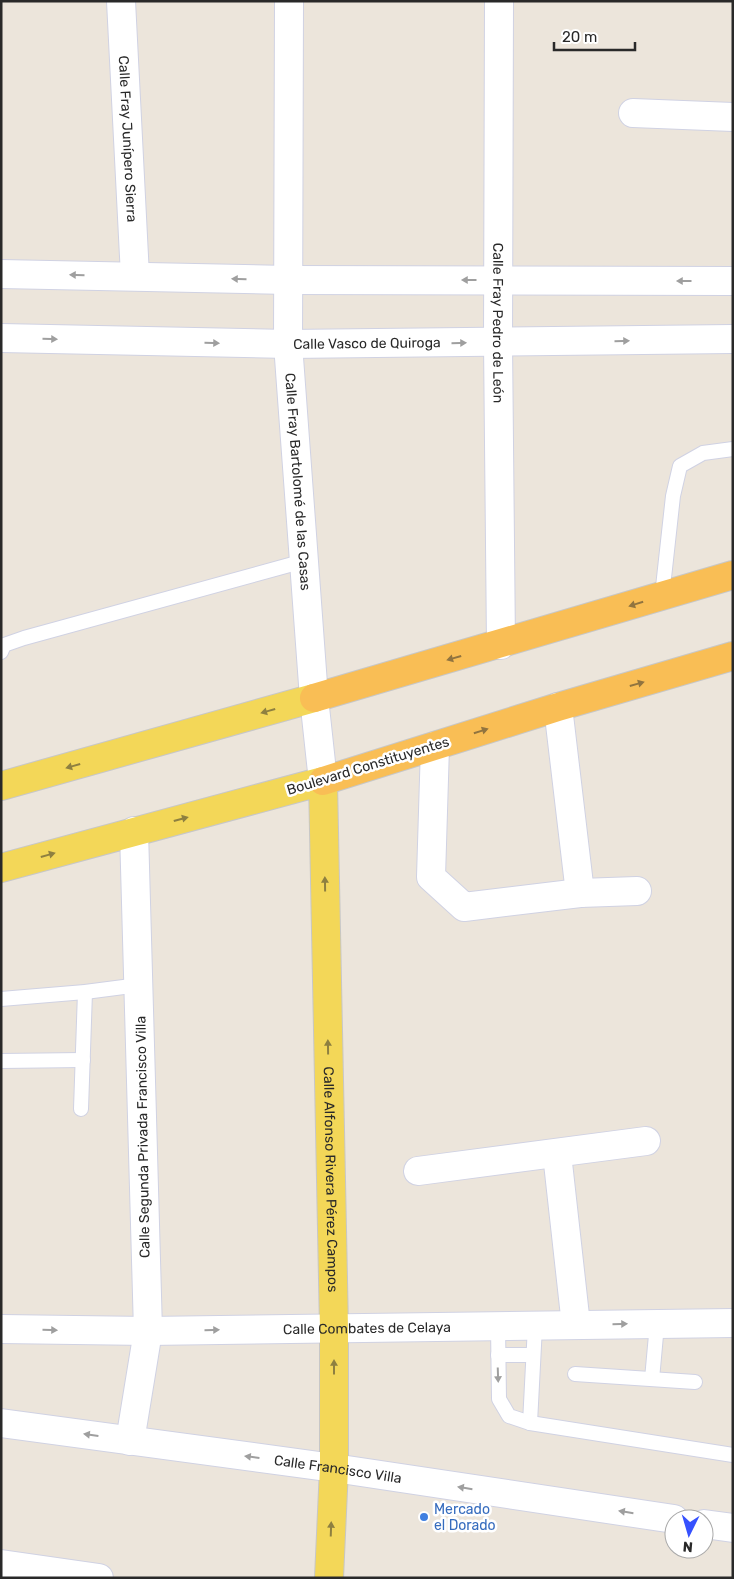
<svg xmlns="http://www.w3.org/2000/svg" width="734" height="1579" font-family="Rubik,sans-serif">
<rect width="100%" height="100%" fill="#ece5db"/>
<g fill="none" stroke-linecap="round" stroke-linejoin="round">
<defs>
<g id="service">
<polyline points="662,596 673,496 680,466 703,453 733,449"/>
<polyline points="1,652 4,645 24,638 304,561"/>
<polyline points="1,999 85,992 139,985"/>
<polyline points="1,1061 83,1060"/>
<polyline points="81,1109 85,992"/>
<polyline points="498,1326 499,1399 509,1416 530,1423 733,1455"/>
<polyline points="498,1355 533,1355"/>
<polyline points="575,1374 695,1382"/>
<polyline points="652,1379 657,1324"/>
<polyline points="530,1423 535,1326"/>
</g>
<g id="minor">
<path id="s1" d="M121,1l14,275"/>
<path id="s2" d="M499,1l-1,341 3,303"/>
<polyline points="633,113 733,117"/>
<polyline points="558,707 580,893"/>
<polyline points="435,746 431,877 464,907 580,893 637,891"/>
<polyline points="557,1154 576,1325"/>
<polyline points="418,1171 646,1141"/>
<path id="s3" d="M1,1423l333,45 340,51"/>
<polyline points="130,1441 148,1331 134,831"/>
<polyline points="704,1524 733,1528"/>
<polyline points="1,1564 99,1578"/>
</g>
<g id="tertiary">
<path id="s4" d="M289,1l-1,343 26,354 9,83"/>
<path id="s5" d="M1,1329l147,2 585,-8"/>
</g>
<g id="secondary">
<polyline points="1,274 288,280 733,281"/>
<path id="s6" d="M1,338l287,6 445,-5"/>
</g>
<g id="primary">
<polyline points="1,786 314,698"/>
<path id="s7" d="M1,868l322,-87 11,548v139l-5,110"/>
</g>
<g id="trunk">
<polyline points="314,698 733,575"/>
<polyline points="323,781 558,707 733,656"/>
</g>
</defs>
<use href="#service" stroke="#d0d2e3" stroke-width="16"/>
<use href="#minor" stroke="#d0d2e3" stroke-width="30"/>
<use href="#tertiary" stroke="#d0d2e3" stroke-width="30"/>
<use href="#secondary" stroke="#d0d2e3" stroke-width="30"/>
<use href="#primary" stroke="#c7c7c7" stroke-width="30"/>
<use href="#trunk" stroke="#c7c7c7" stroke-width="30"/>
<use href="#service" stroke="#fff" stroke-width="14"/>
<use href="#minor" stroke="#fff" stroke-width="28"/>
<use href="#tertiary" stroke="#fff" stroke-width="28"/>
<use href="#secondary" stroke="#fff" stroke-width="28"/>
<use href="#primary" stroke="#f3d758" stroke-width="28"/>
<use href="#trunk" stroke="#f9be55" stroke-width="28"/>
</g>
<defs><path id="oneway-solid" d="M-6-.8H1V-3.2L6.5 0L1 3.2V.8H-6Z" transform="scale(1.25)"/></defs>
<g fill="#9f9f9f">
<use href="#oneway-solid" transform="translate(77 275) rotate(-179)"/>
<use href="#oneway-solid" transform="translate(239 279) rotate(-179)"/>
<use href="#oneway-solid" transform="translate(469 280) rotate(-180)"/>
<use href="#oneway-solid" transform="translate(684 281) rotate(-180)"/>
<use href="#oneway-solid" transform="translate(50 339) rotate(1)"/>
<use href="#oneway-solid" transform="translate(622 341) rotate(-1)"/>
<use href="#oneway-solid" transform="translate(212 343) rotate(1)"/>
<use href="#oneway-solid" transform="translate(459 343) rotate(-1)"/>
<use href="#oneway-solid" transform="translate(620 1324) rotate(-1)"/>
<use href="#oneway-solid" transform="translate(50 1330) rotate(1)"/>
<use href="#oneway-solid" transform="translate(212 1330) rotate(-1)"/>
<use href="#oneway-solid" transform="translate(498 1375) rotate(88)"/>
<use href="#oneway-solid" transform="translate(91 1435) rotate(-172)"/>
<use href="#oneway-solid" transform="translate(252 1457) rotate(-173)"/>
<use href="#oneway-solid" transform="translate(465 1488) rotate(-171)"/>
<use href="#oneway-solid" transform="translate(626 1512) rotate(-171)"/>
</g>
<g fill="#91743f">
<use href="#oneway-solid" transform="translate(636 604) rotate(163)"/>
<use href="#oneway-solid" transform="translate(454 658) rotate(164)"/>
<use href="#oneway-solid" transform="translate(637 684) rotate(-16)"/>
<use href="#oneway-solid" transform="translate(481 731) rotate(-18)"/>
</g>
<g fill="#8e8040">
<use href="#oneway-solid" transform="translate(268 711) rotate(164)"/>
<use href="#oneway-solid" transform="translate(73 766) rotate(164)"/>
<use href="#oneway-solid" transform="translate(181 819) rotate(-15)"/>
<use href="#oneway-solid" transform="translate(48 855) rotate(-16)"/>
<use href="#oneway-solid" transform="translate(325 884) rotate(-91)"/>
<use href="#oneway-solid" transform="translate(328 1047) rotate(-91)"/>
<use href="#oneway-solid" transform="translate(334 1367) rotate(-90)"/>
<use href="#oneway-solid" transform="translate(331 1529) rotate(-88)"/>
</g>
<circle fill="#3f7fe0" stroke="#fff" stroke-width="2" cx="424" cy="1517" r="5"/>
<g text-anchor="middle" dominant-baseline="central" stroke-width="5" stroke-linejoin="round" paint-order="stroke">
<g font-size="14" fill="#292929" stroke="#fff">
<text stroke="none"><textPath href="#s1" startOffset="138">Calle Fray Junípero Sierra</textPath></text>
<text stroke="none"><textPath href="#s2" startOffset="322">Calle Fray Pedro de León</textPath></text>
<text stroke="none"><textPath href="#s6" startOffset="366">Calle Vasco de Quiroga</textPath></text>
<text stroke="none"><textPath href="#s4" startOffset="481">Calle Fray Bartolomé de las Casas</textPath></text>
<text transform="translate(368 766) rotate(-17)">Boulevard Constituyentes</text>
<text transform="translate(143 1137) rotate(-91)">Calle Segunda Privada Francisco Villa</text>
<text stroke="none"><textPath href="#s7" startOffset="732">Calle Alfonso Rivera Pérez Campos</textPath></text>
<text stroke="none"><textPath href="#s5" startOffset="366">Calle Combates de Celaya</textPath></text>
<text stroke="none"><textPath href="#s3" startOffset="340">Calle Francisco Villa</textPath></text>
</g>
<g font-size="14" fill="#366cbe" stroke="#fff" text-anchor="start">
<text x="434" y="1509">Mercado<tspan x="434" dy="16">el Dorado</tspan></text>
</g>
</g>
<rect width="734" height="1579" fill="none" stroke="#292929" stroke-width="5"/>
<g transform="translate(689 1534) rotate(185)"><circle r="24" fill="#ffffff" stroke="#a9a9a9"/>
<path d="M0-4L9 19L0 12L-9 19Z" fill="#3651fe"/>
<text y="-8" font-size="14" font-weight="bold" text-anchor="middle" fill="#292929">N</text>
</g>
<path d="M554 42v8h81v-8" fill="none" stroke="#292929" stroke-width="2.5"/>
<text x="562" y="42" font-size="15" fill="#292929" stroke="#ffffff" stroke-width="4" paint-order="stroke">20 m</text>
</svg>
